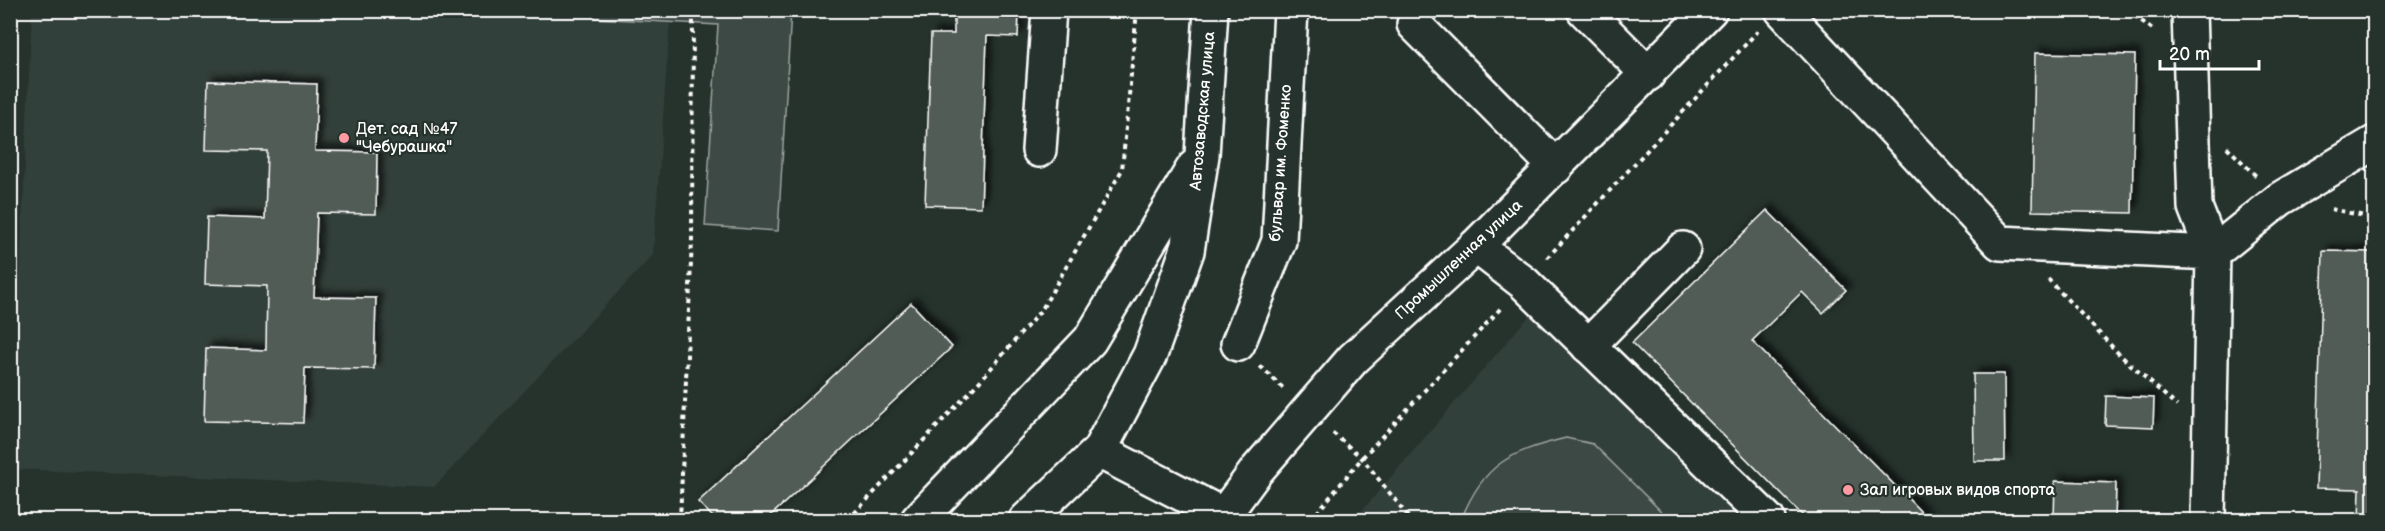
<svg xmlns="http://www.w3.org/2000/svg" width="2385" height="531" font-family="'Balsamiq Sans',sans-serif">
<defs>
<filter id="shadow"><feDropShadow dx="5.5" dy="-5.5" stdDeviation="3" flood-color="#0009"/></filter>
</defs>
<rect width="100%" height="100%" fill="#26332d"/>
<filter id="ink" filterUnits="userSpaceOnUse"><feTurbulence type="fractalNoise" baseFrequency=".0167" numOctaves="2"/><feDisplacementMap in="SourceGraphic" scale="12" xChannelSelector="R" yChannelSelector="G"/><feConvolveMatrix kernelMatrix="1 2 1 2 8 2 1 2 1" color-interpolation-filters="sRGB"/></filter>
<g filter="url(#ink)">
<g fill="#333f3a">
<polygon points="435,10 670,21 653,255 434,487 11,469 32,11"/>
<polygon points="1531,314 1746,520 1354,520"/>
</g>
<g fill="#3e4944" stroke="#9ea4a2" stroke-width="1.5">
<polygon points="595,11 791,11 778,231 705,226 718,25 595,18"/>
<path d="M1566,438l27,6 77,76h-209c22,-56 48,-68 105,-82z"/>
</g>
<g fill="#515c57" stroke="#fff" stroke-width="1.5" filter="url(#shadow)">
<polygon points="954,10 1019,10 1018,37 987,36 981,207 925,205 931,34 954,34"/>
<polygon points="2035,53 2135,55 2132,213 2032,211"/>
<polygon points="208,81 317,84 315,151 377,152 376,214 317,213 314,297 376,298 374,369 305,368 303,423 204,421 206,348 266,350 267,286 205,284 207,217 265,219 267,151 206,150"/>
<polygon points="1767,210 1846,290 1823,313 1802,292 1752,341 1929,520 1807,520 1632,343"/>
<polygon points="2323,251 2374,252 2374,520 2359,520 2360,489 2316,488"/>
<polygon points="911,303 952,347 766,520 716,520 698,502"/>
<polygon points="1973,374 2004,374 2005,461 1974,461"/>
<polygon points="2106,396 2154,398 2153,427 2105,425"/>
<polygon points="2055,481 2116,483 2115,520 2054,520"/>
</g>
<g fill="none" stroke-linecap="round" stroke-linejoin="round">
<defs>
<g id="minor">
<polyline points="1584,10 1648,74"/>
<polyline points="1782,10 2000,243 2213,253 2208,520"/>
<polyline points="2189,10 2195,207 2213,253 2280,199 2374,143"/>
<polyline points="1414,24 1556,167"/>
<polyline points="1039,150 1049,10"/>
<polyline points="1476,246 1524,283 1768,520"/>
<polyline points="1238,344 1279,241 1291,10"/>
<polyline points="1588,346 1683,249"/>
<polyline points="1099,451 1223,515"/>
<polyline points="918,520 1090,340 1194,167"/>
<polyline points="1026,520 1099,451 1150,355 1187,251 1202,155 1211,10"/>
<polyline points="1220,520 1257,470 1353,359 1476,246 1710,10"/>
</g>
</defs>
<use href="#minor" stroke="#fff" stroke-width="38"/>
<g stroke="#fff" stroke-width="4" stroke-dasharray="4.5 4.5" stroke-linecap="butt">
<polyline points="2127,10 2155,31"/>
<polyline points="2227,147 2256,176"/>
<polyline points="2331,209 2374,218"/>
<polyline points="1547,258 1758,31"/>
<polyline points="2048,279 2119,354 2177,406"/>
<polyline points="1260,366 1285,390"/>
<polyline points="1333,433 1362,458 1411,520"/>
<polyline points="680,520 692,239 693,10"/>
<polyline points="848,520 980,381 1042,309 1122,170 1137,10"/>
<polyline points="1311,520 1362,458 1501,308"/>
</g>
<use href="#minor" stroke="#26332d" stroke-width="33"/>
</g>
</g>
<g fill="#ff9aa2" stroke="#26332d" stroke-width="2">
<circle cx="344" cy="138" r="6"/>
<circle cx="1848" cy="490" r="6"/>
</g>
<g text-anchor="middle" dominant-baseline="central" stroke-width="4.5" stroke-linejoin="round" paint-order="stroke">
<g font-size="16" fill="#fff" stroke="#26332d">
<text transform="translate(1203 111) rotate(-85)">Автозаводская улица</text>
<text transform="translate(1281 163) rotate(-86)">бульвар им. Фоменко</text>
<text transform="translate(1459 260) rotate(-43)">Промышленная улица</text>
</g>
<g font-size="16" fill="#fff" stroke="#26332d" text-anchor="start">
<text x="356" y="129">Дет. сад №47<tspan x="356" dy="18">"Чебурашка"</tspan></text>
<text x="1860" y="490">Зал игровых видов спорта</text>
</g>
</g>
<rect width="2385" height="531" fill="none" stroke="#26332d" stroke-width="36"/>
<rect x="18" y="18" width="2349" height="495" fill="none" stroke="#fff" stroke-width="2" filter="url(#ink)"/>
<path d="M2160 60v9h99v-9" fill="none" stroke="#ffffff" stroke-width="3"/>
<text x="2169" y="60" font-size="18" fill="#ffffff" stroke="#26332d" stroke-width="4.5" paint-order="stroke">20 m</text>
</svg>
